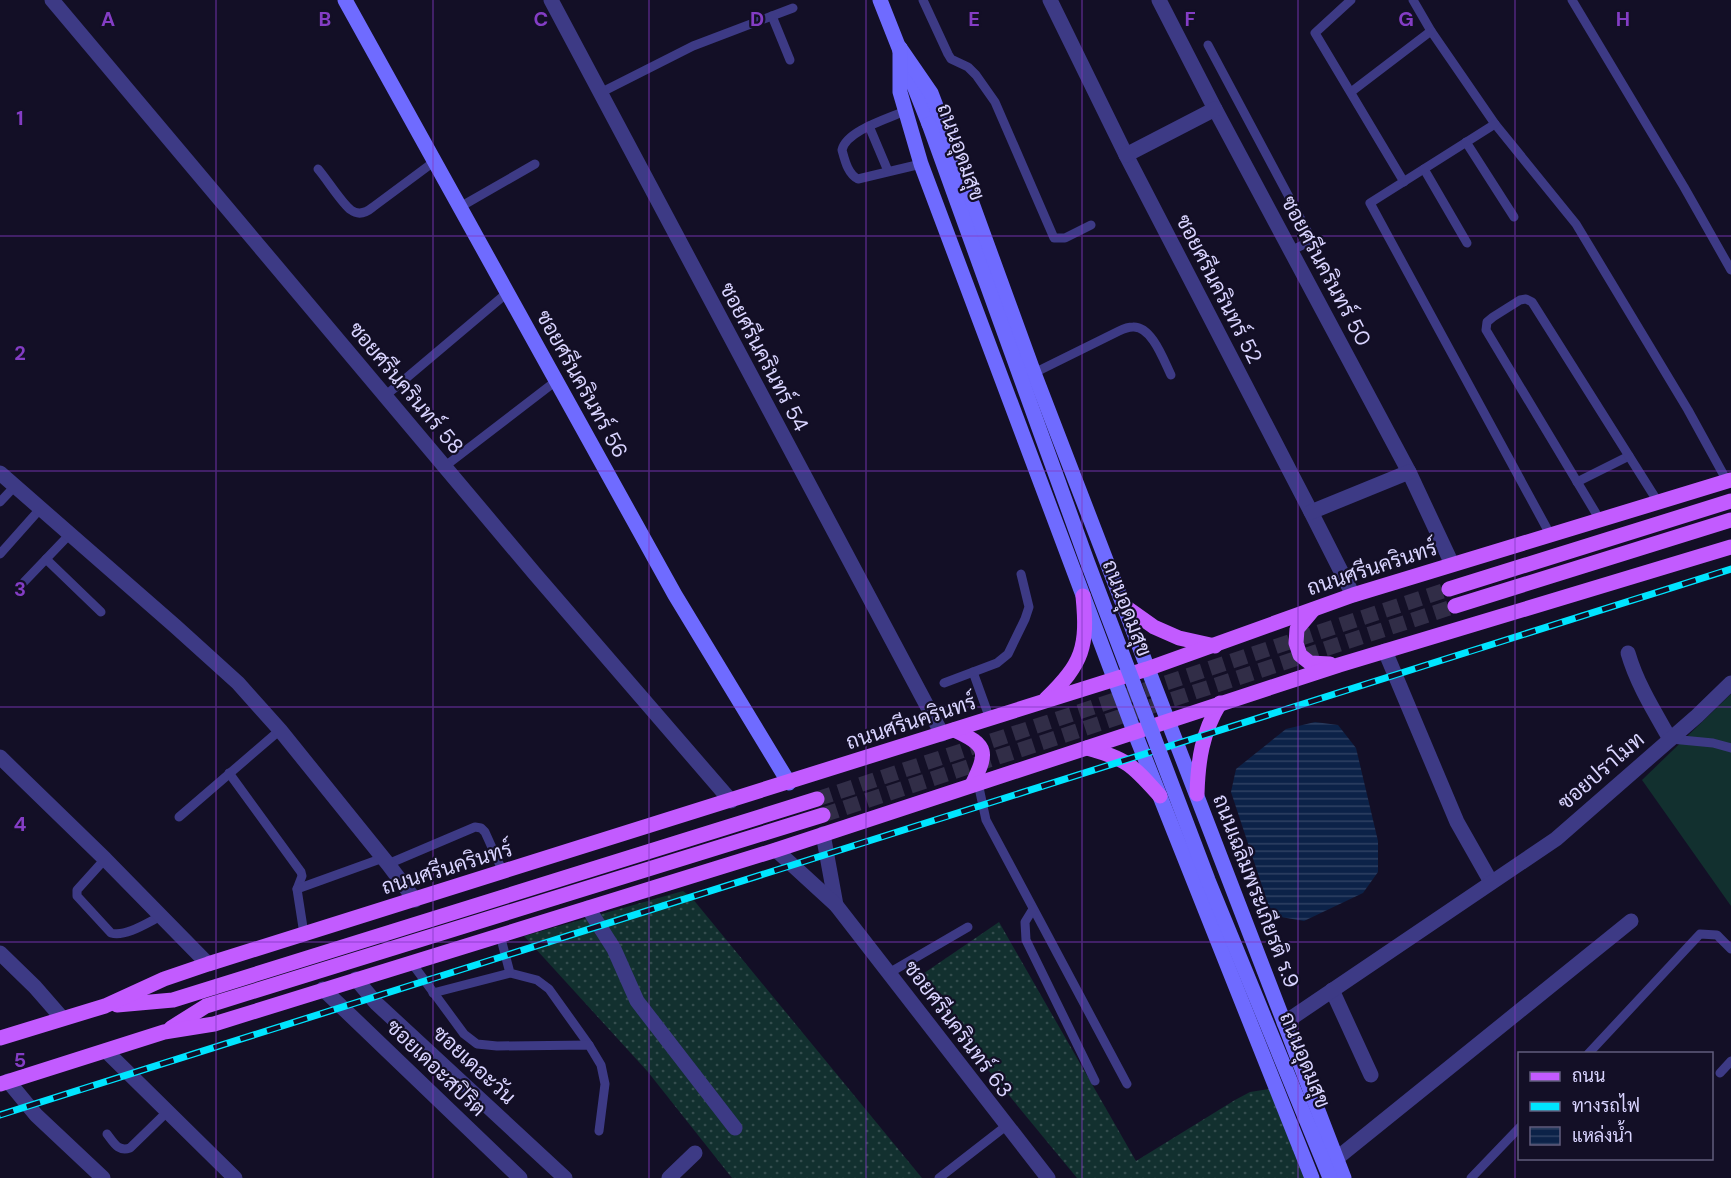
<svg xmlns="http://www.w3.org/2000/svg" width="1731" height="1178" font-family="'DM Sans',Sarabun,sans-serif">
<defs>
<pattern id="grass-dots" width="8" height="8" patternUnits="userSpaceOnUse" patternTransform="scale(1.5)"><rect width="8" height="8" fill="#12302f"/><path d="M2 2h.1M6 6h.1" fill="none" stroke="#344d4e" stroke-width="1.8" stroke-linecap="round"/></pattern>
<pattern id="water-rules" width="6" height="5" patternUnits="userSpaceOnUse" patternTransform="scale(1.5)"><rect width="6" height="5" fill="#0c2248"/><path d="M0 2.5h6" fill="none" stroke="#2f4163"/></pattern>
</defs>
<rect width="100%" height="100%" fill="#130f26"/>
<g fill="url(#grass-dots)">
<polygon points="683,891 692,898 922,1178 732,1178 648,1072 524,936"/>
<polygon points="999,922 1136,1161 1235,1100 1250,1092 1269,1089 1304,1178 1077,1178 914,980"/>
</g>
<polygon fill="#12302f" points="1731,694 1731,906 1642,780"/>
<polygon fill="url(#water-rules)" points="1315,722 1338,725 1356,748 1378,841 1378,872 1363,893 1304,921 1281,917 1269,907 1231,792 1236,769 1286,729"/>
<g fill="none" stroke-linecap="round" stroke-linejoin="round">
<g stroke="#312d47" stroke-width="15" stroke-dasharray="15 8" stroke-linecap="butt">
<polyline points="817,799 1449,589"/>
<polyline points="823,815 1455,606"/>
</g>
<g stroke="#3d3a85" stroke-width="9">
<polyline points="923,0 948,54 951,59 968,67 976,75 995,102 1054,238 1065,238 1091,225"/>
<polyline points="1351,0 1315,33 1404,182"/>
<polyline points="1413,0 1431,31 1495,124 1576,224 1688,410 1727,481"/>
<polyline points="1572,0 1684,187 1731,270"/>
<polyline points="772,16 790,60"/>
<polyline points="1208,45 1312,240 1291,251"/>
<polyline points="1351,92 1431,31"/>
<polyline points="600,93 693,46 793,8"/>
<path d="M905,111c-18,8 -59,20 -63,39 3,11 6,24 16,29l63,-15"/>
<polyline points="1495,124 1370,203 1551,536"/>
<polyline points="869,126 888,171"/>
<polyline points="1466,142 1514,217"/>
<path d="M318,169c8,9 25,36 33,41 8,6 16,2 22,-3l62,-46"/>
<polyline points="1424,169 1467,243"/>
<polyline points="460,207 535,164"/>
<path d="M1034,373l85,-42c4,-2 10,-4 14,-4 19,-1 31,34 38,48"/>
<polyline points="385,396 507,293"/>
<polyline points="444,467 556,381"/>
<polyline points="1577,482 1629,456"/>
<polyline points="0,502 15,486"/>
<polyline points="1600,520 1486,330 1487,322 1493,317 1520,300 1526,299 1532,302 1658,502"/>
<polyline points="0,554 40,509"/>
<polyline points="46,559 101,612"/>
<polyline points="24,582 70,534"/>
<polyline points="973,672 990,719"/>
<polyline points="944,683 997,663 1008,654 1025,619 1029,607 1021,574"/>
<polyline points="1671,739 1713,743 1731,748"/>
<polyline points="229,773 301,872 302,876 297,889 304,934"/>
<polyline points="978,783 986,820 1127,1084"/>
<polyline points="179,817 280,730"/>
<path d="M105,859l-28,31v6l34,37c15,4 36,-10 50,-17"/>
<polyline points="388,864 475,827 481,828 485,832 503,872"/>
<polyline points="297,889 383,858"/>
<polyline points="1033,909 1025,922 1026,940 1095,1081"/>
<polyline points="500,935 510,973 537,980 549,989 589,1045"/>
<polyline points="411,962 464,1034 477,1044 497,1046 589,1045 601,1065 605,1084 599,1131"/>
<polyline points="889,973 968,927"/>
<polyline points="433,993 510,973"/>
<polyline points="1588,1054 1700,934 1717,935 1731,949"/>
<polyline points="1720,1073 1731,1061"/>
<path d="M107,1134c7,9 11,18 23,14l37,-36"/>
<polyline points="939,1178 1006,1126"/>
<polyline points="1471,1178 1520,1127"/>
</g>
<g stroke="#3d3a85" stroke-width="15">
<polyline points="52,0 535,574 731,801"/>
<polyline points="551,0 942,734"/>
<polyline points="1050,0 1126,155 1311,512 1353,595"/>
<polyline points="1159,0 1215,109 1409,472 1452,564"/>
<polyline points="1126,155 1215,109"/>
<polyline points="0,473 175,626 238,683 280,730 388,864 415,900"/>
<polyline points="1311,512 1409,472"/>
<polyline points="1385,651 1457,822 1491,882"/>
<path d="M1628,653c9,31 26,58 42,86"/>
<polyline points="0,757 105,859 208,964"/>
<polyline points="823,834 836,905"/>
<polyline points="776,850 836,905 1048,1178"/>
<polyline points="588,908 614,949 637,1001 735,1128"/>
<polyline points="0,953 35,987 62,1018"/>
<polyline points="356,979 376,1003 565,1178"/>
<polyline points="323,989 520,1178"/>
<polyline points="1332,990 1371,1075"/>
<polyline points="1284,1023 1556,839 1697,716 1731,683"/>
<polyline points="106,1051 235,1178"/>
<polyline points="8,1081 36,1115 103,1178"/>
<polyline points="1336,1159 1631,921"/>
<polyline points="669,1178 695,1153"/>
</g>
<g stroke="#6f6bff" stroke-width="15">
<polyline points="345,0 675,595 789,783"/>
<polyline points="880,0 929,124"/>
<polyline points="900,48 931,93 949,140 1034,373 1344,1178"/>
<polyline points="900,48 900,92 921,164 1134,731 1312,1178"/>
</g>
<g stroke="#c25bff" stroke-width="15">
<polyline points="1449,589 1731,501"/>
<polyline points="1123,605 1154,627 1179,638 1215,646"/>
<polyline points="1455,606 1731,520"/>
<polyline points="1313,610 1297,629 1296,643 1300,655 1310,663 1330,664"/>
<path d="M1046,699c37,-36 42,-52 37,-103"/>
<path d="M954,730c36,16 33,23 18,55"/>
<path d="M1087,748c41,11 46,18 73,48"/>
<path d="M1197,794c1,-34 5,-61 23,-91"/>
<polyline points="117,1005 173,1000 817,799"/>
<polyline points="171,1028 206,1006 823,815"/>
<polyline points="0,1038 105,1006 164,979 208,964 1147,669 1353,595 1731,480"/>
<polyline points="0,1084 164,1032 214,1024 776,850 1339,665 1731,547"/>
</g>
<defs>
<polyline id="rail" points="0,1115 1731,569"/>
</defs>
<use href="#rail" stroke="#00e5ff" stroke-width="7"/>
<use href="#rail" stroke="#130f26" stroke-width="4.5" stroke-dasharray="14" stroke-linecap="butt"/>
<polyline stroke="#6f6bff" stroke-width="15" points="929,124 1087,561 1208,880 1330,1178"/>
</g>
<path fill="none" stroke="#843dc5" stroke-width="1.5" stroke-opacity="0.55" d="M216,0v1178M433,0v1178M649,0v1178M866,0v1178M1082,0v1178M1298,0v1178M1515,0v1178M0,236h1731M0,471h1731M0,707h1731M0,942h1731"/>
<g text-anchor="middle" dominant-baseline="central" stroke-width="4.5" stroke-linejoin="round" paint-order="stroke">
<g font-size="21" fill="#d9d4ff" stroke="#130f26">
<text transform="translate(961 152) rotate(70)">ถนนอุดมสุข</text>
<text transform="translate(1326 271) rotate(62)">ซอยศรีนครินทร์ 50</text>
<text transform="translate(1219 289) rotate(63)">ซอยศรีนครินทร์ 52</text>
<text transform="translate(764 357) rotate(62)">ซอยศรีนครินทร์ 54</text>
<text transform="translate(582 384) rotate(61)">ซอยศรีนครินทร์ 56</text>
<text transform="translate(406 388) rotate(50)">ซอยศรีนครินทร์ 58</text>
<text transform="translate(1372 568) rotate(-18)">ถนนศรีนครินทร์</text>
<text transform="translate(1127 608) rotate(69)">ถนนอุดมสุข</text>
<text transform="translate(911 722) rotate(-18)">ถนนศรีนครินทร์</text>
<text transform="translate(1601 771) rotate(-41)">ซอยปราโมท</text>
<text transform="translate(447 868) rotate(-17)">ถนนศรีนครินทร์</text>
<text transform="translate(1256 891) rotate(69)">ถนนเฉลิมพระเกียรติ ร.9</text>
<text transform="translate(958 1029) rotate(53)">ซอยศรีนครินทร์ 63</text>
<text transform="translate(1305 1060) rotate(68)">ถนนอุดมสุข</text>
<text transform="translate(474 1065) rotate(43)">ซอยเดอะวัน</text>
<text transform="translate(436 1068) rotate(44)">ซอยเดอะสปิริต</text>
</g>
</g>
<g font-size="20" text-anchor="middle" font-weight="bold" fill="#843dc5" stroke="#130f26" stroke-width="4.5" stroke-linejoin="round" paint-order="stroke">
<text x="108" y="26">A</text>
<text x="325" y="26">B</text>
<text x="541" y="26">C</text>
<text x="757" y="26">D</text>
<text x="974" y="26">E</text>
<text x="1190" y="26">F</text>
<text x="1406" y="26">G</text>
<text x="1623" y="26">H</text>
<text x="20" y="125">1</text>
<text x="20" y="360">2</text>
<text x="20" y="596">3</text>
<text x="20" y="831">4</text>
<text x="20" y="1067">5</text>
</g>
<rect x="1518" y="1052" width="195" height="108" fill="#130f26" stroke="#625e7d" stroke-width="1.5"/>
<rect x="1530" y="1072" width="30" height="9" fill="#c25bff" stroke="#625e7d" stroke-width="1.5"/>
<text x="1572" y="1082" font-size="18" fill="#d9d4ff">ถนน</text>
<rect x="1530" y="1102" width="30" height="9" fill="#00e5ff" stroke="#625e7d" stroke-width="1.5"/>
<text x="1572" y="1112" font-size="18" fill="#d9d4ff">ทางรถไฟ</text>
<rect x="1530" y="1127" width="30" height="18" fill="url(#water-rules)" stroke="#625e7d" stroke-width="1.5"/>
<text x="1572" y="1142" font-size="18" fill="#d9d4ff">แหล่งน้ำ</text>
</svg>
